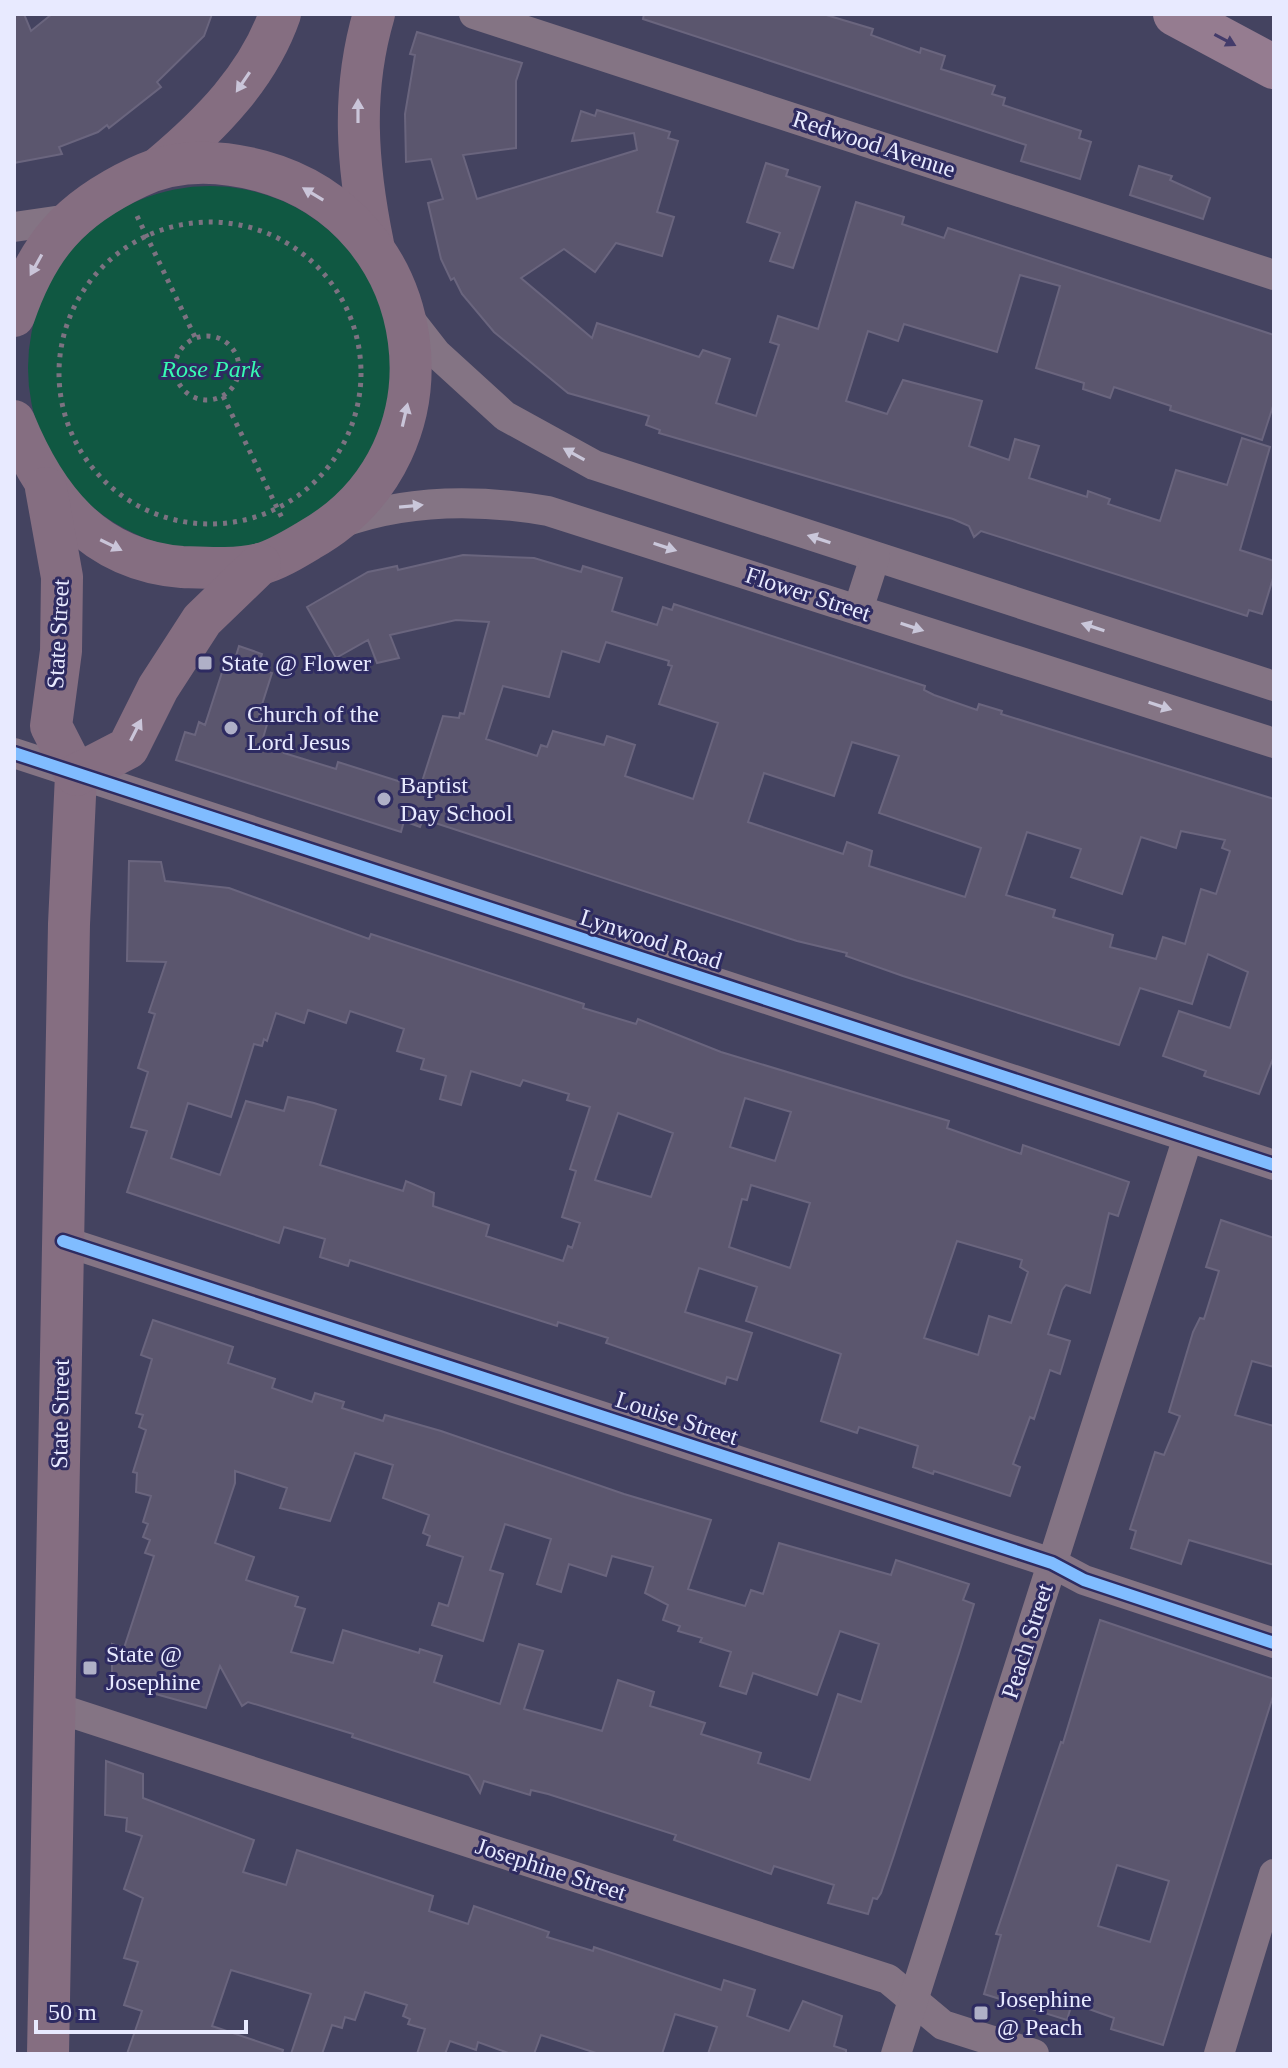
<svg xmlns="http://www.w3.org/2000/svg" width="1288" height="2068" font-family="Georgia,serif">
<rect width="100%" height="100%" fill="#444360"/>
<circle fill="#105842" cx="210" cy="368" r="182"/>
<g fill="#5b566e" stroke="#6a657e" stroke-width="2" fill-rule="evenodd">
<polygon points="14,14 24,14 31,31 52,14 212,14 204,36 157,82 161,87 109,128 107,125 98,132 59,147 62,154 14,163"/>
<polygon points="644,14 823,14 873,29 871,35 920,53 921,48 945,56 941,69 995,86 992,94 1005,98 1003,105 1081,131 1079,138 1091,142 1080,179 1021,161 1026,145 643,19"/>
<polygon points="417,32 522,63 516,81 516,148 463,155 477,199 637,150 634,133 572,141 581,111 595,116 597,110 670,132 668,138 678,141 657,212 674,217 662,256 616,243 595,272 564,249 521,278 592,338 597,323 699,357 703,350 730,359 716,403 756,416 779,345 770,342 778,316 818,329 856,202 904,217 902,224 944,238 948,228 1274,335 1274,403 1262,440 1170,410 1171,406 1114,387 1110,398 1083,389 1084,383 1036,368 1060,286 1020,275 997,352 904,324 898,341 868,331 846,401 887,414 903,380 982,401 969,446 1009,460 1015,439 1039,446 1029,478 1087,497 1088,491 1110,499 1108,504 1160,521 1176,470 1227,485 1242,438 1270,447 1240,550 1274,561 1274,575 1262,614 1249,610 1247,616 981,531 974,537 969,526 953,519 659,433 660,430 646,425 649,416 568,393 494,332 462,294 454,278 451,280 441,259 428,203 443,199 431,159 406,162 405,114 415,55 410,54"/>
<polygon points="766,163 788,170 786,176 820,187 793,268 770,261 780,233 747,222"/>
<polygon points="1139,166 1172,176 1170,180 1210,198 1203,219 1130,195"/>
<path d="M463,555l71,3 47,14 2,-6 39,12 -10,33 45,14 6,-18 9,3 2,-6 251,82 -1,4 10,5 43,15 2,-6 23,7 -1,3 273,85v257l-15,38 -55,-18 2,-5 -43,-15 16,-45 51,17 18,-56 -40,-18 -16,50 -52,-16 -21,57 -216,-69 -57,-20 1,-3 -50,-12 -374,-122 -3,8 -16,-6 -3,11 -225,-72 9,-28 10,3 4,-13 6,3 20,-62 8,3 6,-20 23,8 -2,6 6,2 -2,8 8,3 -13,41 9,7 -5,17 23,8 -2,7 52,16 2,-7 82,26 23,-72 16,2 1,-5 4,1 25,-92 -33,-2 -66,15 9,23 -22,5 -9,-23 -32,18 -29,-51 61,-35 29,-6 1,4zM606,642l63,19 -1,4 4,1 -13,38 59,19 -25,76 -68,-23 10,-31 -28,-9 -3,9 -51,-14 -6,16 -6,-2 -4,11 -51,-17 17,-53 46,11 13,-46 37,11zM852,742l47,14 -20,57 102,35 -16,49 -96,-31 3,-15 -25,-9 -4,12 -95,-32 16,-49 70,23zM1181,831l44,9 -3,8 8,3 -14,43 -15,-5 -16,55 -22,-7 -7,22 -46,-12 3,-12 -60,-18 2,-7 -49,-15 21,-63 54,17 -10,28 51,17 19,-57 35,11z"/>
<path d="M129,861l32,1 4,19 64,7 140,51 2,-5 213,70 -1,4 53,16 2,-5 83,33 228,69 -2,7 74,26 2,-9 106,37 -11,34 -9,-3 -19,80 -24,-8 -4,5 -14,44 22,7 -10,33 -10,-4 -16,49 -4,-2 -17,47 7,3 -10,29 -76,-25 -1,3 -20,-7 5,-21 -59,-19 -2,6 -36,-12 20,-67 -95,-33 11,-34 -58,-19 -14,44 67,21 -15,47 -10,-3 -2,7 -119,-41 2,-5 -50,-16 -1,4 -207,-66 -2,6 -28,-9 5,-18 -41,-12 -5,16 -152,-51 20,-61 -16,-4 17,-55 -10,-4 17,-54 -6,-2 17,-50 -39,-1zM308,1010l38,13 4,-12 54,18 -7,22 27,8 -3,10 25,7 -6,23 21,6 10,-34 49,15 3,-6 46,14 -2,6 23,7 -20,62 6,2 -14,46 18,6 -8,25 -4,-2 -5,15 -77,-25 3,-11 -56,-19 1,-13 -28,-12 -3,10 -83,-26 16,-55 -22,-7 -26,-6 -4,14 -38,-10 -26,74 -49,-17 17,-55 43,14 23,-73 8,2 2,-7 3,2 9,-28 28,10zM745,1098l46,14 -16,49 -45,-14zM618,1113l55,20 -22,64 -56,-17zM751,1185l59,18 -20,65 -61,-21 13,-48 5,1zM957,1241l65,19 -2,7 8,5 -17,51 -22,-7 -11,39 -54,-17z"/>
<polygon points="1221,1220 1274,1238 1274,1367 1252,1361 1235,1415 1274,1426 1274,1565 1189,1540 1181,1564 1131,1548 1136,1531 1130,1529 1155,1452 1164,1455 1180,1416 1169,1412 1193,1332 1200,1318 1204,1319 1219,1271 1206,1267"/>
<path d="M153,1320l80,27 -5,16 47,16 -3,9 40,14 3,-9 29,9 -2,6 41,13 2,-6 56,16 183,63 87,26 -23,69 57,17 6,-16 12,4 16,-51 112,32 5,-15 73,24 -6,16 11,4 -14,46 -66,205 -13,38 -4,6 -4,-1 -5,16 -40,-11 6,-18 -60,-19 -3,8 -97,-34 2,-5 -128,-41 -17,-4 -1,5 -46,-14 -4,12 -11,-18 -117,-38 1,-3 -105,-32 -6,4 -22,-40 -14,42 -94,-26v-38l12,4 30,-92 -9,-3 5,-13 -7,-3 5,-13 -5,-2 8,-26 -15,-4 1,-19 -4,-1 13,-42 -7,-3 4,-12 -7,-2 16,-54 -11,-4zM355,1453l38,12 -10,33 46,17 -6,18 7,3 -3,9 36,12 -15,49 -9,-3 -7,22 51,16 20,-67 -13,-4 15,-46 46,15 -14,45 24,8 8,-28 37,12 6,-20 41,11 -8,26 23,12 -5,15 17,6 -2,5 24,7 -2,4 31,10 -11,34 26,8 7,-21 64,22 23,-64 39,13 -18,58 -23,-8 -28,86 -52,-17 3,-10 -60,-19 4,-11 -55,-17 4,-14 -36,-12 -16,51 -78,-22 19,-58 -24,-7 -19,60 -66,-22 8,-26 -22,-7 -1,4 -76,-23 -10,33 -42,-11 14,-43 -10,-3 3,-9 -52,-17 8,-23 -39,-14 20,-60v-12l52,17 -7,20 50,13z"/>
<path d="M1100,1620l174,59v14l-111,352 -52,-16 3,-11 -42,-15 -5,17 -83,-26 17,-59 -5,-1 65,-192 2,1zM1117,1865l52,16 -19,61 -52,-16z"/>
<polygon points="106,1761 143,1774 143,1798 254,1840 243,1872 286,1885 297,1850 433,1896 429,1911 468,1924 474,1906 549,1932 547,1937 593,1951 594,1947 721,1990 724,1980 755,1990 747,2016 789,2031 803,2001 842,2016 834,2046 846,2050 846,2054 708,2054 717,2027 675,2014 662,2054 599,2054 541,2035 534,2054 511,2054 478,2042 476,2050 450,2041 445,2054 417,2054 425,2029 408,2024 410,2019 403,2016 407,2005 365,1992 355,2020 345,2017 342,2028 332,2025 322,2054 291,2054 311,1994 231,1970 212,2026 283,2050 282,2054 127,2054 142,2011 124,2005 138,1962 124,1958 143,1898 124,1889 142,1836 126,1831 127,1818 105,1815"/>
</g>
<g fill="none" stroke-linecap="round" stroke-linejoin="round">
<g stroke="#7c7281" stroke-width="5" stroke-dasharray="4 6" stroke-linecap="butt">
<polyline points="137,216 195,337"/>
<circle cx="210" cy="373" r="151"/>
<circle cx="207" cy="368" r="32"/>
<polyline points="223,396 282,518"/>
</g>
<g stroke="#847484" stroke-width="30">
<polyline points="474,14 1274,275"/>
<polyline points="14,227 69,219"/>
<polyline points="404,312 436,353 505,416 594,465 1274,686"/>
<path d="M341,523c67,-24 138,-24 207,-12l726,232"/>
<polyline points="858,610 875,557"/>
<polyline points="14,753 1274,1165"/>
<polyline points="63,1241 1052,1563 1084,1580 1274,1643"/>
<polyline points="54,1707 888,1979 943,2025 1034,2054"/>
<polyline points="896,2054 1188,1137"/>
<polyline points="1219,2054 1274,1874"/>
</g>
<g stroke="#856e81" stroke-width="42">
<path d="M160,167c50,-42 98,-90 120,-153"/>
<path d="M373,244c-16,-79 -22,-152 1,-230"/>
<path d="M14,316c24,-70 56,-107 124,-139 39,-19 82,-17 123,-6 173,47 205,281 48,369 -15,9 -33,20 -49,24 -25,6 -53,4 -78,3 -90,-7 -137,-70 -168,-146"/>
<polyline points="46,488 62,577 61,651 51,726 76,775 69,924 48,2054"/>
<polyline points="76,775 128,748 158,688 202,620 260,564"/>
</g>
<polyline stroke="#957c90" stroke-width="44" points="1175,14 1274,67"/>
<defs>
<g id="cycleway">
<polyline points="14,753 1274,1165"/>
<polyline points="63,1241 1052,1563 1084,1580 1274,1643"/>
</g>
</defs>
<use href="#cycleway" stroke="#2e2b61" stroke-width="17"/>
<use href="#cycleway" stroke="#80bcff" stroke-width="12"/>
</g>
<defs><path id="oneway-solid" d="M-6-.8H1V-3.2L6.5 0L1 3.2V.8H-6Z" transform="scale(2)"/></defs>
<use fill="#433b6a" href="#oneway-solid" transform="translate(1225 40) rotate(28)"/>
<g fill="#cac5d9">
<use href="#oneway-solid" transform="translate(243 82) rotate(124)"/>
<use href="#oneway-solid" transform="translate(358 111) rotate(-90)"/>
<use href="#oneway-solid" transform="translate(313 194) rotate(-149)"/>
<use href="#oneway-solid" transform="translate(36 265) rotate(119)"/>
<use href="#oneway-solid" transform="translate(405 415) rotate(-77)"/>
<use href="#oneway-solid" transform="translate(111 545) rotate(26)"/>
<use href="#oneway-solid" transform="translate(136 730) rotate(-63)"/>
</g>
<g fill="#cac7da">
<use href="#oneway-solid" transform="translate(574 454) rotate(-151)"/>
<use href="#oneway-solid" transform="translate(411 506) rotate(-5)"/>
<use href="#oneway-solid" transform="translate(819 539) rotate(-162)"/>
<use href="#oneway-solid" transform="translate(665 547) rotate(18)"/>
<use href="#oneway-solid" transform="translate(912 627) rotate(18)"/>
<use href="#oneway-solid" transform="translate(1093 627) rotate(-162)"/>
<use href="#oneway-solid" transform="translate(1160 706) rotate(18)"/>
</g>
<g fill="#afb0c7" stroke="#2e2b61" stroke-width="3">
<rect x="197" y="655" width="16" height="16" rx="4"/>
<circle cx="231" cy="728" r="8"/>
<circle cx="384" cy="799" r="8"/>
<rect x="82" y="1660" width="16" height="16" rx="4"/>
<rect x="973" y="2005" width="16" height="16" rx="4"/>
</g>
<g text-anchor="middle" dominant-baseline="central" stroke-width="6" stroke-linejoin="round" paint-order="stroke">
<g font-size="24" fill="#e8eaff" stroke="#2e2b61">
<text transform="translate(874 144) rotate(18)">Redwood Avenue</text>
<text transform="translate(808 594) rotate(18)">Flower Street</text>
<text transform="translate(58 634) rotate(-87)">State Street</text>
<text transform="translate(651 939) rotate(18)">Lynwood Road</text>
<text transform="translate(60 1414) rotate(-89)">State Street</text>
<text transform="translate(677 1418) rotate(18)">Louise Street</text>
<text transform="translate(1027 1641) rotate(-72)">Peach Street</text>
<text transform="translate(551 1869) rotate(18)">Josephine Street</text>
</g>
<g font-size="24" font-style="italic" fill="#37fab2" stroke="#2e2b61">
<text x="211" y="369">Rose Park</text>
</g>
<g font-size="24" fill="#e8eaff" stroke="#2e2b61" text-anchor="start">
<text x="221" y="663">State @ Flower</text>
<text x="247" y="714">Church of the<tspan x="247" dy="28">Lord Jesus</tspan></text>
<text x="400" y="785">Baptist<tspan x="400" dy="28">Day School</tspan></text>
<text x="106" y="1654">State @<tspan x="106" dy="28">Josephine</tspan></text>
<text x="997" y="1999">Josephine<tspan x="997" dy="28">@ Peach</tspan></text>
</g>
</g>
<rect width="1288" height="2068" fill="none" stroke="#e8eaff" stroke-width="32"/>
<path d="M36 2020v12h210v-12" fill="none" stroke="#e8eaff" stroke-width="4"/>
<text x="48" y="2020" font-size="24" fill="#e8eaff" stroke="#2e2b61" stroke-width="6" paint-order="stroke">50 m</text>
</svg>
